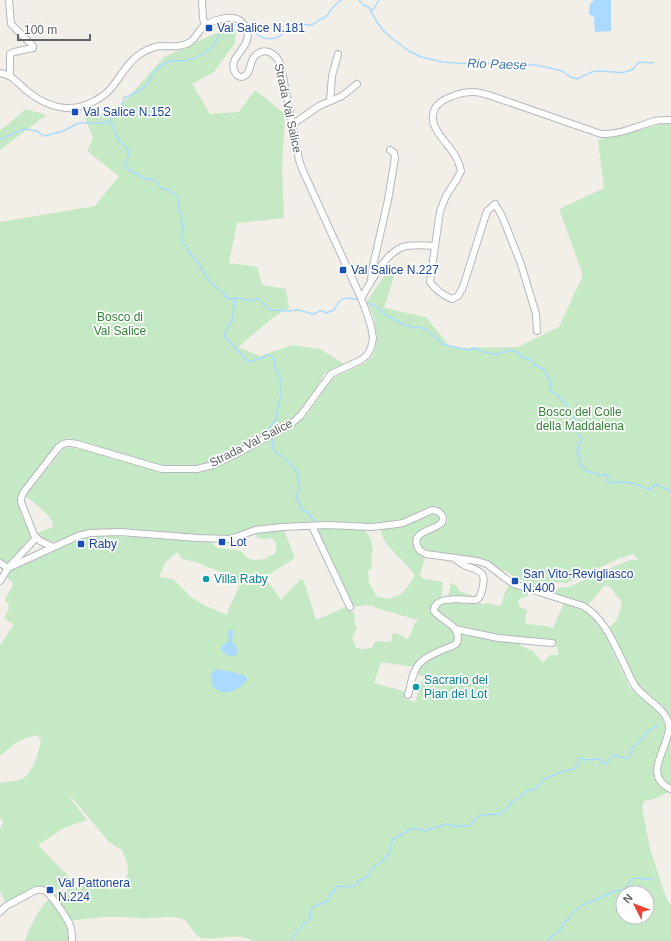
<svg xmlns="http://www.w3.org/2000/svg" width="671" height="941" font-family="Arial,sans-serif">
<rect width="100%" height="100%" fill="#f1efe8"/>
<g fill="#c5e8c5" fill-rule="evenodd">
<path d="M236,28l-1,15 -21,29 -22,12 18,30 29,-2 16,-22 30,24 -3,54 2,50 -47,5 -8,40 28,4 5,18 24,4 3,19 -18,11 -33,28 22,9 32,-11 28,4 24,15c-6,3 -15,5 -20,10 -2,3 -6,13 -9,17 -8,13 -17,25 -29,34l-67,35 -16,6 -35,1 -7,-1 -90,-27 -4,-1 -5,2 -5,4 -37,47c-6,15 5,31 11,45v2l-23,26 -8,-5v-337l95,-16 24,-30 -32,-25 6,-13 -8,-21 32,-7 47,-53 50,-23z"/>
<polygon points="26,109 46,115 0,150 0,131"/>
<path d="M671,122v597l-6,-10 -23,-18 -7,-10 -27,-53 8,-7 5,-13 1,-7c-7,-4 -8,-13 -16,-16l-2,1 -17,20 -31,-11 -1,-2 2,-4 5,-2h7l49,-22 13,-5h8l-6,-6 -13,4 -43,21 -10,4 -12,-1 -4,-1 -3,6c-11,2 -35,-10 -44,-17l-2,2 -8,-5 -71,-17c-2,-2 -4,-4 -4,-8 0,-13 43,-13 24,-31 -2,-2 -5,-4 -8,-5 -5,-1 -29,13 -36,15 -23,5 -45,2 -67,2 -11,0 -21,2 -31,4 -21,2 -42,5 -64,7l-13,3 -108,-8c-9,0 -19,0 -28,2 -8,2 -15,4 -22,7 -12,5 -19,5 -29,-5l16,-6c1,-11 -19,-24 -28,-31l35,-43 3,-4 4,-2 17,3 78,22h34l13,-2 16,-7 66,-35 8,-6 8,-8 26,-36 32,-15 7,-6 4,-10 1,-11 -3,-18 -7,-17 25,-36 2,12 -10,31 42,9 25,31 67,-1 41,-20 24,-52 -24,-66 45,-21 -6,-48z"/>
<path d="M433,513c4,1 6,2 7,6 -7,10 -30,13 -26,26 1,6 6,8 11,10l-1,7 -4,12 1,3 3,2 19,3 -2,16 -8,7 -3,7 20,15 5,7v6l-3,3 -39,24 -32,-5 -7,21 32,9 -1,7 10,3 8,-25 -4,-2 -2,-3c5,-12 31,-23 43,-30l1,-3 -2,-7 61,11 1,3 12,5 8,10 3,1 6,-7h8v-6l-3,-6 -40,-4 -57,-12 -20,-14 -1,-6 2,-3 8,-2 31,1 5,1 3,-1 15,3 4,-14 5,-8 19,7 -2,6c-4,1 -8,0 -9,6l2,4 7,3 -2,11 1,2 2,1 18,2 7,2 11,-25 22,9 10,10 9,13 25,53 20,17 10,10 4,6 1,6 1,7 -11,25 -1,8 2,13 5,7 8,5 -14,7 -11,2 -2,6 8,42 15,46 4,8 2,1v37h-418c-16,-10 -34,0 -51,-3 -9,-2 -12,-16 -19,-19 -7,-4 -25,-1 -33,-1 -12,1 -25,-2 -37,-1 -14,0 -29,2 -43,4l-16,-24v-2l1,-1 13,-5 13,-3 23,-7 20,2 4,-8 -1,-11 -5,-12 -13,-8 -36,-43 -4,-2 18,23 -23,8 -26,17 31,32 3,7 -21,8 -4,-3 -39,14 -3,-1 -4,-9v-1h-1v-63l1,-3 2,-2 -1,-4 -2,-2v-35c5,-1 18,-2 22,-4 11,-5 17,-28 19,-39l-4,-5 -12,3 -9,5 -16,13v-111l13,-19v-2l-9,-6 5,-10 -1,-5 -3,-2c1,-7 7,-11 8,-18l-7,-6 3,-5 3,-2 56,-25 13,-6 12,-3h25l5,1 6,-1 35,3 48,2 2,5 4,2 23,3c9,11 12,9 26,8l2,-4 3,1 4,-4v-9l-4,-5 -10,1 -5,-1 -1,-3v-3l28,-2 11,28 -30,19v2l9,11 7,10 20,-21 3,2 12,39 30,-13c3,2 4,5 8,6l1,4 -1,4 3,7 -5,10 4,10c6,2 11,1 17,-1v-3l3,-3 14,1 2,-2v-5l2,-2 5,1 8,5 3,-3 4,-11 4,-5 -39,-11c-4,-2 -6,-3 -10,-4 -7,0 -12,3 -17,0l-35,-73 3,-4 43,1c7,5 9,14 10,23l-2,2 1,12 -1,3 -3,2 1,12 5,8 2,5c5,1 12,4 16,2 11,-2 18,-14 23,-23 -9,-14 -31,-27 -34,-44l1,-2c18,-1 34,-9 51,-16zM177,552l6,7 16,4 8,4 7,2 21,10 5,6c-4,10 -10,19 -13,30l-21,-9 -14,-8 -19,-19 -14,-2 6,-14zM623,893h24v24h-24z"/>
<polygon points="451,583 458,587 458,590 459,591 473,596 474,598 448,597"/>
<path d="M671,736v50c-20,-10 -6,-36 0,-50z"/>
<path d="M49,899l5,5 14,22 1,15h-44c3,-11 16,-36 24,-42z"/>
</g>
<g fill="#aadaff">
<polygon points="594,0 611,0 611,31 595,32 594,17 589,14 590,4"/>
<path d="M230,629l3,2 -1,10c3,6 9,7 4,14 -7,3 -11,-1 -15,-6l2,-4 6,-4c0,-5 -3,-8 1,-12z"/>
<path d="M215,669l18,3 9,3h2l2,1 1,3c-4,8 -16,15 -25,13 -11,-3 -14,-15 -7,-23z"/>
</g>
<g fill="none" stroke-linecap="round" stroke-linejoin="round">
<g stroke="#aadaff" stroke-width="1.5">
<path d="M359,0l4,5 6,2 2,4 6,11 5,7 7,7 20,15 12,6 22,5 27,2 17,-1 8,1 7,2 17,-3 5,2h12l26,6 7,5 8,3c8,-3 13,-8 21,-8 11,-1 24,5 35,-2 2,-2 4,-5 6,-7l14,1"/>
<polyline points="371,11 375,7 379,0"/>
<path d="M248,29c6,2 10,7 16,9 5,1 12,1 16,-2 2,-2 4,-5 7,-6 8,-5 16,-6 25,-5l7,-5 7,-3 7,-10 8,-7"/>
<path d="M109,121c5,6 6,14 11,21 3,4 7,5 9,10l-3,13v3l19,11h7l6,4 3,6 8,1 9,7 1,3 -1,5 1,2v4l3,4 -1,7 3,8 -3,7 2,6 12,17 5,5 2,5 8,12 13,11 3,5 3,1 9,-1 13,3 5,-2h2l11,10 3,1 16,1 10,-1 16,4c7,-3 4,-5 12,-1l8,-3c6,-14 12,-13 26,-10"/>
<path d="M0,139l24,-10 13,2 5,4 3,1 18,-5 16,-8h25l5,-2 5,-5 8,-11 2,-7c9,-5 15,-5 23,-14 3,-3 4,-8 6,-11 3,-4 11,-9 15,-11 4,-2 7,-1 12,-1 12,0 22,-6 31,-13 7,-5 8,-20 15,-23 6,-2 12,1 18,3"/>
<path d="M235,298c0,8 -3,15 -2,22l-4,4 -5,12 24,26 14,-4 6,-3c9,3 6,5 7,12 1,5 5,10 6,15 2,9 -3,22 -4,31 -1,2 0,5 -1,7 -1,3 -4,4 -6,6l-1,4 2,2"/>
<path d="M364,302l9,3 6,4 8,7 17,9 12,3 3,-1 8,3 15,14 3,1 23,5 7,-2 7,4 15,2 14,-4 7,3 4,4 7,2 5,6 9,4 3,4 5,11 -2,5 1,2 5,2 12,12 2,6 4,4 3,8 2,12 4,4 -1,3 -3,1v2l1,5 -2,3v1l4,2 -2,6 1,3 4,2v3l8,3h4l4,3 4,-2 4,2 -1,5 3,2c6,-1 14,-1 21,0 6,1 13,5 19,7l4,-5 3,-1 8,5 4,1 2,3"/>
<path d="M272,436c2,5 -1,8 1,12 2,5 6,6 10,9 5,5 11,10 15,17v6l2,9 -4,8c4,5 3,10 7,14h3l11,12"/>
<path d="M434,828l12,-4 6,2h16l3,-2 4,-5 6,-4 18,-1 6,-4 6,-7 6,-4 9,-8 8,-2 7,-6 1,-3 21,-9 11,-2 5,-5v-5l2,-1 4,2 14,-1 5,5h2c8,-12 7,-9 20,-5l3,-2 2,-7 3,-4 9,-8 5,-7 6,-4 4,-1"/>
<path d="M291,941c6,-10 9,-15 19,-22v-6l2,-6 15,-6 2,-6 5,-3 1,-4 3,-2 9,1 5,-1 4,-1 2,-4 10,-5 3,-7 10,-7 8,-8 4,-15 14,-8 6,-3 3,1h4l5,2 7,-3"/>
<polyline points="547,941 551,937 557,933 561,928 563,923 569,919 570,916 572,915 574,911 583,905 615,891 621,890 625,889 630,880 632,879 635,878 647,879 653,879"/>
</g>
<defs>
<g id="minor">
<polyline points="9,0 11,24 33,46 33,48 14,52 10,54 10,76"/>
<polyline points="202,0 203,18 205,26"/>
<path d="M0,73c4,1 8,2 11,4 6,4 11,10 16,14 11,9 24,16 39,17 17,1 37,-9 47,-22 9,-12 15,-24 27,-32 6,-4 14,-7 20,-8 10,0 21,2 30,-4 6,-4 8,-11 14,-16 7,-5 20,-9 29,-8 10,1 17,12 14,22 -3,11 -19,20 -12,32 1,3 4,5 7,5 2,-1 4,-1 5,-3 4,-5 3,-12 7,-17 11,-12 23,-3 27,9l18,94 4,11 58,127 5,13 5,15 2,12 -2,10 -4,7 -6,5 -30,14 -30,41 -11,10 -56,30 -21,10 -16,4h-35l-85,-25c-9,-2 -14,-2 -20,5l-34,44 -2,6v3l13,33 6,6 13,6"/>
<polyline points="330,101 332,76 338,54"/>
<polyline points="293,124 319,106 342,96 357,84"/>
<polyline points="371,281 372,270 388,200 395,158 394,153 390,150"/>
<path d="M361,298c11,-16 24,-47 45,-52 10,-1 19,-1 29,0"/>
<path d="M537,331l-1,-17 -15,-50 -19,-48 -7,-12 -8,7 -24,76 -5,9 -6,3c-10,-4 -16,-9 -22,-17l10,-71 6,-15 11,-17 4,-8c-1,-4 -2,-8 -4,-12 -6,-14 -27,-28 -24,-45 2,-15 28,-22 40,-22 11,0 25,7 36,10 31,11 61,21 92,32 19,1 36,-8 54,-13 5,-1 11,-1 16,-1"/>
<polyline points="312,526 350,607"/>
<polyline points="0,563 8,568"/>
<path d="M8,568l70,-32 12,-3 30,-1 78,6 32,1 7,-2 18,-7 28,-3 44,-2 45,2 25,-3 6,-1 29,-13c7,0 16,8 8,14 -6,6 -28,8 -23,21 1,5 5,7 9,9l51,7 10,3 18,14 9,6 69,22c23,13 32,41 44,64 2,6 5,11 8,16 9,13 31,22 34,39 2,21 -29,50 2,64"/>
<polyline points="0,581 8,568 36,538"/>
<polyline points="455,629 498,638 552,643"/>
<path d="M408,695c3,-10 4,-24 12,-32 6,-7 18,-11 27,-15 3,-1 6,-2 9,-4 3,-4 2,-10 -1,-15 -5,-7 -15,-10 -21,-18 0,-3 1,-6 4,-8 6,-6 29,-3 38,-3 4,-2 5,-5 6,-10 6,-22 -5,-18 -20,-26 -3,-1 -5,-4 -7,-6"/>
<path d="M0,912l6,-6 30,-16c3,0 6,-1 9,1 6,3 22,27 25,34 2,5 2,11 2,16"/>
</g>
</defs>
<use href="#minor" stroke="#b5b8bc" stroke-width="8"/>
<use href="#minor" stroke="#fff" stroke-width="6"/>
</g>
<g fill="#1a4fb4" stroke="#fff" stroke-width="1.5">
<rect x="205" y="24" width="8" height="8" rx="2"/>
<rect x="71" y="108" width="8" height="8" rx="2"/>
<rect x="339" y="266" width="8" height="8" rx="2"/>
<rect x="218" y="538" width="8" height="8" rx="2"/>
<rect x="77" y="540" width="8" height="8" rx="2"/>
<rect x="511" y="577" width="8" height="8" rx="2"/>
<rect x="46" y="886" width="8" height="8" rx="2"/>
</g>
<g fill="#0f9aa8" stroke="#fff" stroke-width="1.5">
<circle cx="206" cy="579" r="4"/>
<circle cx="416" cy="687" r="4"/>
</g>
<g text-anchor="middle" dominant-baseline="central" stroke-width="3.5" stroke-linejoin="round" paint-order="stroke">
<g font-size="12" fill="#164399" stroke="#fff" text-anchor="start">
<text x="217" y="28">Val Salice N.181</text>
<text x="83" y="112">Val Salice N.152</text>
<text x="351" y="270">Val Salice N.227</text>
<text x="230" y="542">Lot</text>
<text x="89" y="544">Raby</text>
<text x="523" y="574">San Vito-Revigliasco<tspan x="523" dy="14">N.400</tspan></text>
<text x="58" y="883">Val Pattonera<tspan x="58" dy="14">N.224</tspan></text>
</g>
<g font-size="12" fill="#5f6368" stroke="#fff">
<text transform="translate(288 108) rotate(78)">Strada Val Salice</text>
<text transform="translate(251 443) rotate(-27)">Strada Val Salice</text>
</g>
<g font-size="12" fill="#348238" stroke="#fff">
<text x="120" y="317">Bosco di<tspan x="120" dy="14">Val Salice</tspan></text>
<text x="580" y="412">Bosco del Colle<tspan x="580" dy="14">della Maddalena</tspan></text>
</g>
<g font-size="12" fill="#0d838f" stroke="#fff" text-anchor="start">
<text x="214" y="579">Villa Raby</text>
<text x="424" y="680">Sacrario del<tspan x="424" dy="14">Pian del Lot</tspan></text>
</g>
<g font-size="13" font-style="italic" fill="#4174aa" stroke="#fff">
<text transform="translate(497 64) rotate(2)">Rio Paese</text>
</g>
</g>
<g transform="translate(635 905) rotate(312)"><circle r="19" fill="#ffffff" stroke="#bfc1c3"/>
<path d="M0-3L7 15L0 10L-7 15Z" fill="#ea4335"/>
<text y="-6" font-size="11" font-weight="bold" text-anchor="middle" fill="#5f6368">N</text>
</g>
<path d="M18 34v6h72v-6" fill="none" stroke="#5f6368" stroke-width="2"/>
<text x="24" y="34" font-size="12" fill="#5f6368" stroke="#ffffff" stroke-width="3" paint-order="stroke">100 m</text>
</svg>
